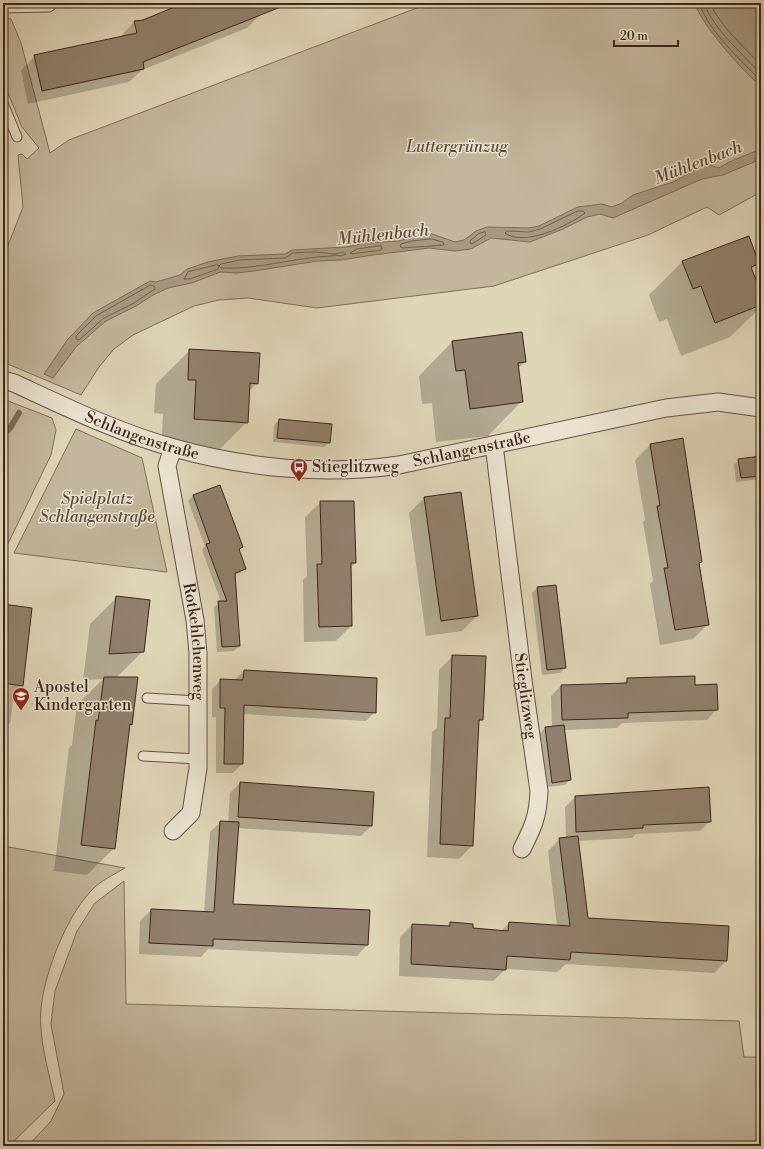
<svg xmlns="http://www.w3.org/2000/svg" width="764" height="1149" font-family="'Libre Bodoni',serif">
<rect width="100%" height="100%" fill="#ded4b6"/>
<filter id="stains"><feTurbulence type="fractalNoise" baseFrequency=".005" numOctaves="4"/><feColorMatrix values="0 0 0 0 .2 0 0 0 0 .09 0 0 0 0 .02 0 0 0 .5 -.17"/></filter>
<radialGradient id="worn" r=".72"><stop offset=".6" stop-color="#630" stop-opacity="0"/><stop offset="1" stop-color="#630" stop-opacity=".3"/></radialGradient>
<g fill="#c3b69c" stroke="#806e5c">
<polygon points="430,3 761,3 761,192 719,215 707,207 648,235 494,286 317,308 248,298 219,300 194,306 133,335 114,349 99,367 81,395 3,362 3,258 23,207 18,155 22,154 27,159 39,148 22,127 3,81 3,18 11,19 21,43 50,153 69,140"/>
<polygon points="3,399 52,418 56,430 51,455 3,554"/>
<polygon points="76,429 142,458 167,572 14,553"/>
<path d="M3,846l122,22c-10,6 -21,11 -29,18 -28,25 -51,85 -55,122 -3,30 8,64 14,93l-46,45h-6z"/>
<polygon points="124,881 126,1004 739,1021 744,1057 761,1057 761,1146 28,1146 51,1121 64,1094 51,1024 55,991 77,931 95,903"/>
</g>
<g fill="#a79981" stroke="#7d6b58">
<path d="M695,3h66v83c-17,-13 -61,-63 -66,-83z"/>
<path d="M761,149v10l-38,16 -21,4 -89,39 -13,-4 -13,3 -24,12 -33,13 -39,-4 -20,11 -16,2 -26,-3 -56,7 -32,5 -24,1 -56,9 -24,3 -17,-1 -28,11 -24,5 -15,7 -17,11 -30,15 -30,26 -23,31 -9,-4 24,-35 25,-26 57,-32 6,1 24,-7 7,-6 21,-7 30,-6 47,-2 7,-4 55,-3 19,-4 33,-2 12,-4 21,-3 23,8 9,-2 12,-9 11,-4 42,1 10,-2 39,-19 24,-3 10,3 10,-4 11,-8 40,-13 33,-18 13,4c12,-8 28,-13 42,-19z"/>
</g>
<g fill="#0003">
<polygon points="187,3 278,3 259,11 261,14 247,28 142,70 129,82 28,104 21,70 35,56 121,38 121,36 134,22 143,21"/>
<polygon points="284,3 300,3 286,8"/>
<polygon points="3,169 6,169 7,201 3,206"/>
<polygon points="683,261 758,263 751,270 761,296 761,307 730,337 681,356 667,319 659,322 649,295"/>
<polygon points="452,342 525,362 517,369 521,402 488,436 436,442 432,403 422,404 419,376"/>
<polygon points="190,350 257,383 249,391 247,422 213,456 161,452 163,414 154,413 156,384"/>
<polygon points="279,420 329,442 324,447 273,442 274,425"/>
<polygon points="682,439 701,562 698,565 708,624 693,639 660,645 650,584 653,581 643,522 645,520 635,460 650,445"/>
<polygon points="761,457 761,479 736,482 734,465 739,460"/>
<polygon points="220,487 242,547 238,550 245,568 240,573 234,575 239,646 234,651 217,652 214,607 221,602 202,550 205,546 188,501 193,496"/>
<polygon points="424,498 477,616 462,631 426,636 409,513"/>
<polygon points="321,502 355,563 350,568 351,626 336,641 304,642 303,580 307,576 305,517"/>
<polygon points="537,588 565,668 560,673 542,675 532,593"/>
<polygon points="117,597 143,651 116,678 131,724 128,727 114,848 87,875 54,871 69,748 72,745 77,705 103,679 83,680 90,624"/>
<polygon points="3,607 22,685 15,690 10,723 5,728 3,728"/>
<polygon points="453,656 482,719 478,723 472,846 459,859 427,857 432,732 437,728 439,670"/>
<polygon points="244,671 375,712 366,721 243,714 242,764 233,773 216,773 216,717 212,717 212,689 221,680 235,680"/>
<polygon points="627,679 694,686 717,709 707,720 622,723 617,728 564,730 570,780 565,785 547,787 540,733 545,728 552,727 551,696 561,686 623,684"/>
<polygon points="240,783 371,826 361,836 237,828 232,905 367,945 357,956 208,949 201,957 139,954 140,921 151,910 204,912 210,832 221,822 228,822 230,793"/>
<polygon points="575,797 710,821 700,831 636,834 632,838 578,841 587,919 726,961 714,973 566,964 557,972 506,969 493,981 399,976 400,937 412,925 446,927 450,923 472,929 501,931 509,923 557,926 548,851 560,839 566,838 565,807"/>
</g>
<g fill="none" stroke-linecap="round" stroke-linejoin="round">
<g stroke="#72604e" stroke-width="1">
<path d="M699,3c11,30 40,55 62,78"/>
<path d="M704,3c10,27 38,50 57,71"/>
<path d="M710,3c9,22 35,45 51,62"/>
<path d="M578,211h5l2,2c-17,13 -61,34 -80,20l2,-2 22,1 11,-3z"/>
<polygon points="485,232 486,235 472,244 470,243 470,241 478,234"/>
<polygon points="432,239 443,242 444,245 402,248 400,246 401,244 412,241"/>
<polygon points="381,246 382,248 381,250 352,254 350,253 357,249"/>
<path d="M316,252l18,2 10,-2 2,2 -5,2 -7,-1 -2,1c-37,1 -73,14 -111,12l-2,-2 2,-2 18,-4 46,-2 8,-5z"/>
<polygon points="217,265 219,266 218,269 190,279 184,279 188,272"/>
<polygon points="151,285 155,287 155,289 134,303 104,318 79,340 76,339 76,336 96,316"/>
</g>
<polyline stroke="#7d6b58" stroke-width="6" points="3,435 10,428 19,413"/>
</g>
<g fill="#91806c" stroke="#3d261b">
<polygon points="184,3 288,4 143,62 144,69 42,91 34,55 137,33 134,21 143,20"/>
<polygon points="749,236 759,264 751,267 761,293 761,305 715,323 701,286 693,289 682,261"/>
<polygon points="522,332 526,362 518,363 523,402 470,409 465,370 456,371 452,341"/>
<polygon points="189,349 260,353 258,384 250,383 248,423 194,419 196,380 188,380"/>
<polygon points="279,419 332,424 330,443 277,438"/>
<polygon points="683,438 702,562 699,563 709,625 675,630 664,568 668,568 657,506 660,506 650,444"/>
<polygon points="761,456 761,476 741,478 738,459"/>
<polygon points="220,485 243,547 239,549 246,569 235,573 240,646 222,647 218,601 227,601 206,544 210,543 193,495"/>
<polygon points="461,492 478,616 441,621 424,497"/>
<polygon points="320,501 354,501 356,563 351,563 352,626 319,627 317,564 322,564"/>
<polygon points="556,585 566,668 547,670 537,587"/>
<polygon points="116,596 150,600 144,652 109,654"/>
<polygon points="3,604 32,608 23,686 3,683"/>
<polygon points="452,655 486,656 483,720 479,720 473,846 440,844 445,718 450,718"/>
<polygon points="244,670 377,678 376,713 244,705 243,764 224,764 225,708 220,708 220,679 243,680"/>
<polygon points="695,676 695,685 717,684 718,710 628,713 628,718 562,720 561,685 627,683 627,678"/>
<polygon points="104,677 138,677 132,725 130,724 115,849 81,845 96,720 98,721"/>
<polygon points="564,725 571,780 552,783 545,727"/>
<polygon points="240,782 374,792 372,826 238,817"/>
<polygon points="709,787 711,822 643,825 643,828 576,832 575,796"/>
<polygon points="220,821 239,822 233,904 370,910 368,945 213,939 213,946 149,943 151,909 214,912"/>
<polygon points="578,836 588,918 729,926 727,961 571,952 570,960 507,956 506,970 411,964 412,924 450,926 450,922 473,924 473,928 508,931 509,922 570,926 559,838"/>
</g>
<g fill="none" stroke-linecap="round" stroke-linejoin="round">
<defs>
<g id="service">
<polyline points="3,103 17,137"/>
<polyline points="147,698 198,701"/>
<polyline points="143,756 198,759"/>
</g>
<g id="minor">
<polyline points="3,4 48,3"/>
<path id="s1" d="M3,380l11,3c52,24 105,50 160,65 72,20 151,28 225,17l267,-57 52,-6 43,6"/>
<path id="s2" d="M494,445l29,235 16,111c-1,26 -6,36 -17,58"/>
<path id="s3" d="M173,448l-6,18 28,154 3,33v115l-7,45 -18,18"/>
</g>
</defs>
<use href="#service" stroke="#655242" stroke-width="11"/>
<use href="#minor" stroke="#655242" stroke-width="19"/>
<use href="#service" stroke="#eae3d0" stroke-width="9"/>
<use href="#minor" stroke="#eae3d0" stroke-width="17"/>
</g>
<defs>
<symbol id="bus-pin" viewBox="-11 -11 22 30"><path d="M0 17L-7.5 6A9.5 9.5 0 1 1 7.5 6Z" fill="#8f2418" stroke="#eae3d0"/><path d="M-5-6H5V4H4V6H2V4H-2V6H-4V4H-5ZM-3.5-4V0h7V-4ZM-3.5 1.2v1.5H-2V1.2ZM2 1.2v1.5H3.5V1.2Z" fill="#fff"/></symbol>
<symbol id="school-pin" viewBox="-11 -11 22 30"><path d="M0 17L-7.5 6A9.5 9.5 0 1 1 7.5 6Z" fill="#8f2418" stroke="#eae3d0"/><path d="M0-5L7-2L0 1L-7-2ZM-4 1L0 2.5L4 1V4Q0 6-4 4Z" fill="#fff"/></symbol>
</defs>
<g fill-rule="evenodd">
<use href="#bus-pin" x="289" y="457" width="20" height="27"/>
<use href="#school-pin" x="11" y="686" width="20" height="27"/>
</g>
<g text-anchor="middle" dominant-baseline="central" stroke-width="3" stroke-linejoin="round" paint-order="stroke">
<g font-size="16" font-style="italic" fill="#5e4a3b" stroke="#eae3d0">
<text x="457" y="147">Luttergrünzug</text>
<text x="97" y="499">Spielplatz<tspan x="97" dy="18">Schlangenstraße</tspan></text>
</g>
<g font-size="16" fill="#3d261b" stroke="#eae3d0">
<text stroke="none"><textPath href="#s1" startOffset="150">Schlangenstraße</textPath></text>
<text stroke="none"><textPath href="#s1" startOffset="486">Schlangenstraße</textPath></text>
<text stroke="none"><textPath href="#s3" startOffset="197">Rotkehlchenweg</textPath></text>
<text stroke="none"><textPath href="#s2" startOffset="253">Stieglitzweg</textPath></text>
</g>
<g font-size="16" fill="#3d261b" stroke="#eae3d0" text-anchor="start">
<text x="312" y="467">Stieglitzweg</text>
<text x="34" y="687">Apostel<tspan x="34" dy="18">Kindergarten</tspan></text>
</g>
<g font-size="17" font-style="italic" fill="#5d483a" stroke="#eae3d0">
<text transform="translate(698 163) rotate(-21)">Mühlenbach</text>
<text transform="translate(383 235) rotate(-6)">Mühlenbach</text>
</g>
</g>
<rect width="764" height="1149" fill="none" stroke="#ded4b6" stroke-width="16"/>
<rect x="4" y="4" width="756" height="1141" fill="none" stroke="#3d261b" stroke-width="2"/>
<rect x="8" y="8" width="748" height="1133" fill="none" stroke="#3d261b"/>
<path d="M614 40v6h64v-6" fill="none" stroke="#3d261b" stroke-width="2"/>
<text x="620" y="40" font-size="12" fill="#3d261b" stroke="#eae3d0" stroke-width="3" paint-order="stroke">20 m</text>
<rect width="100%" height="100%" filter="url(#stains)"/>
<rect width="100%" height="100%" fill="url(#worn)"/>
</svg>
